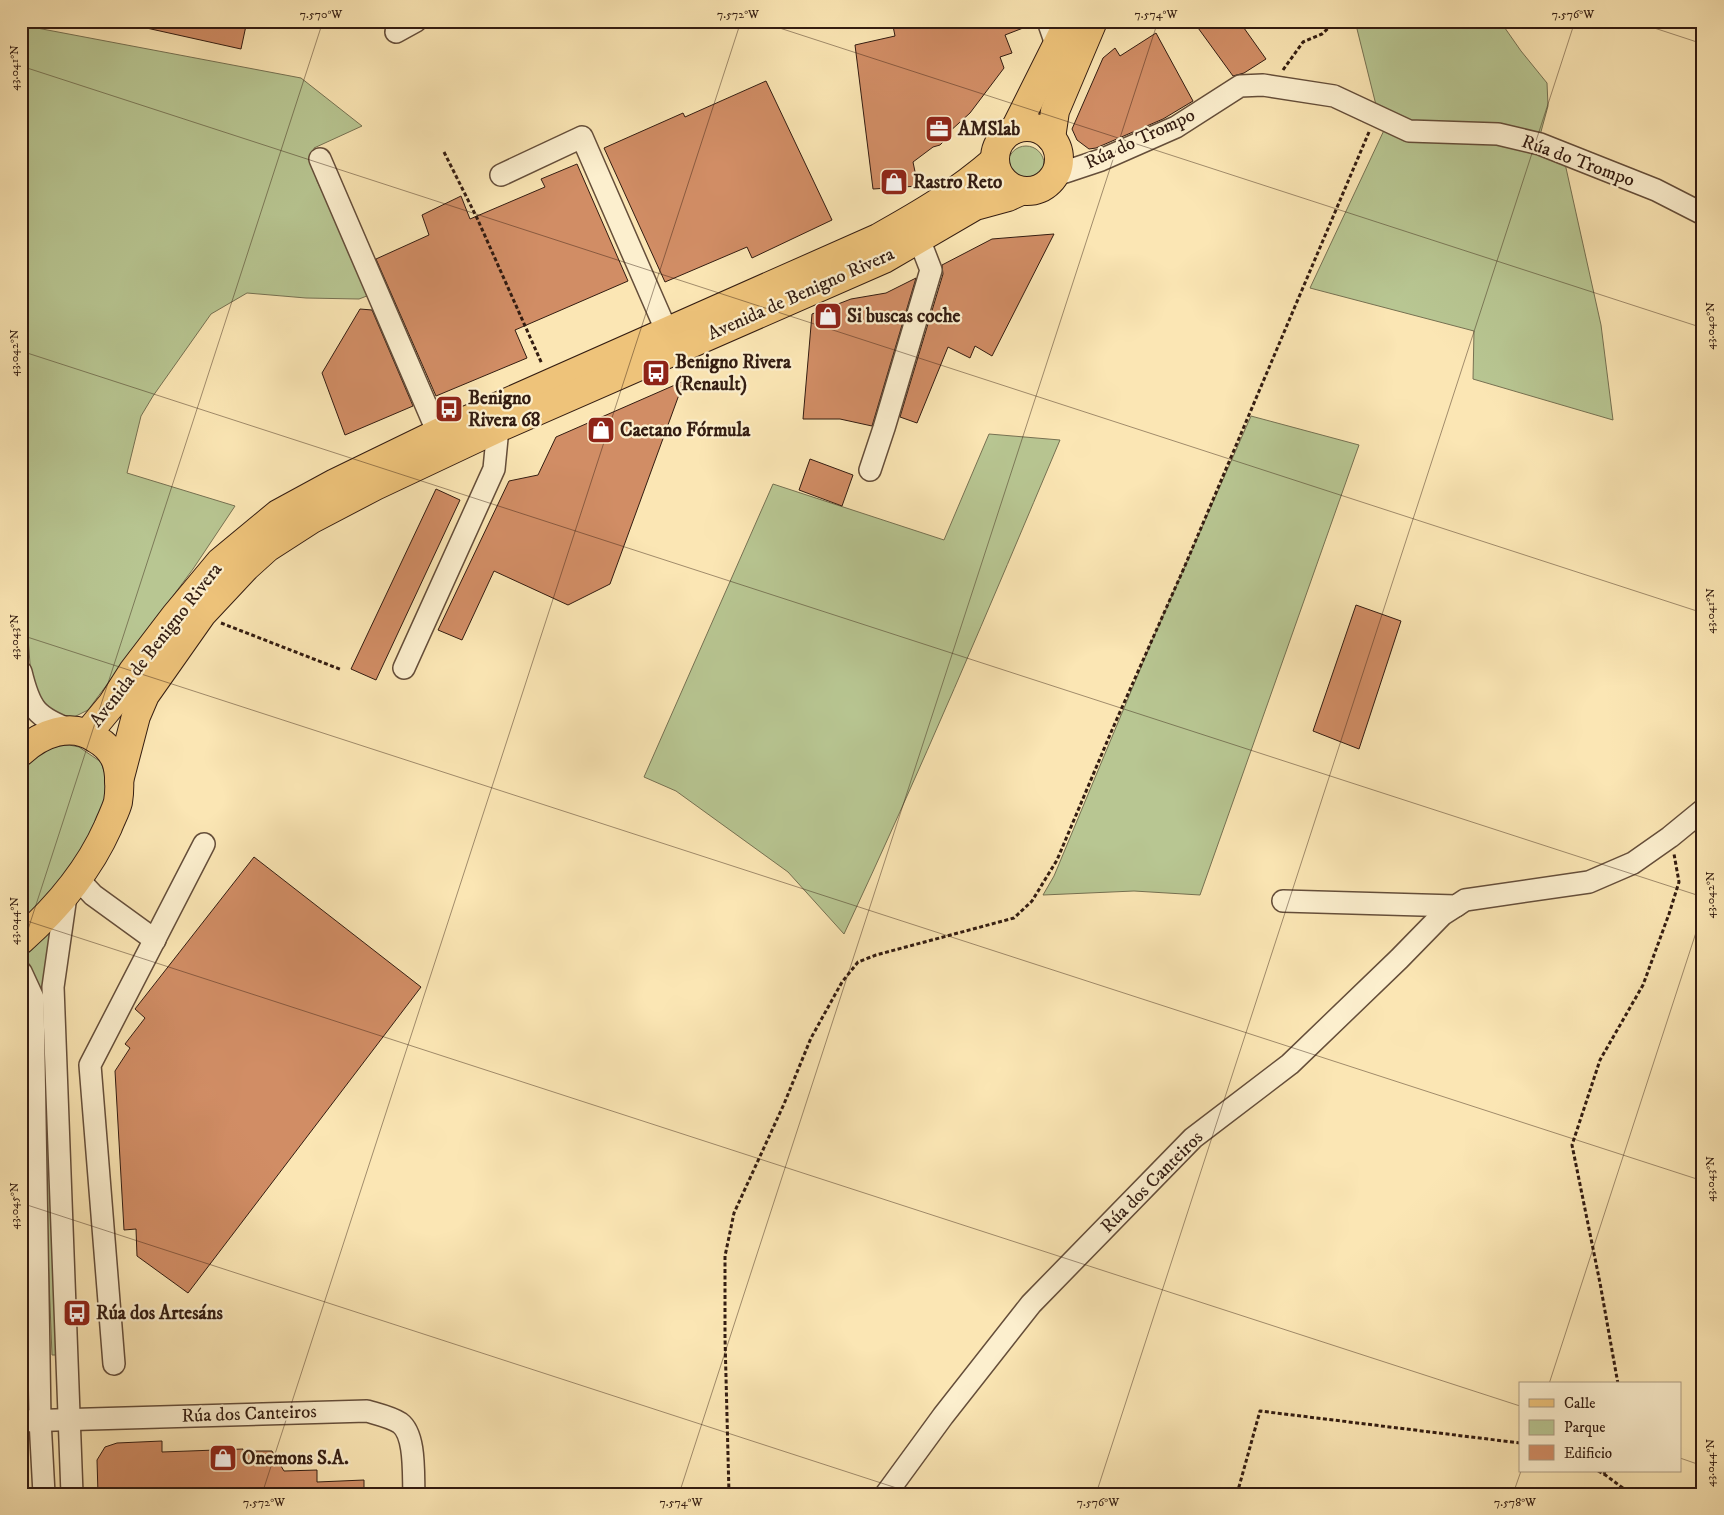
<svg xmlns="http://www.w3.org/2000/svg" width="1724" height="1515" font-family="'IM FELL DW Pica',serif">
<rect width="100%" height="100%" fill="#fbe6b4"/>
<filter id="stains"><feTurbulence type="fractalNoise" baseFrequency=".004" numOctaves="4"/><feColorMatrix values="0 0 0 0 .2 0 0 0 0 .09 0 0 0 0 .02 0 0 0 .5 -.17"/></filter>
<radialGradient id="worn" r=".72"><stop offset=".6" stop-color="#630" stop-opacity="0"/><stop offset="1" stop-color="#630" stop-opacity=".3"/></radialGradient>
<g fill="#b8c692" stroke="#767152">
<polygon points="1355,21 1500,21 1521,51 1547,83 1548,106 1536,150 1564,159 1601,325 1613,420 1473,379 1474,331 1310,288 1386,126 1378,113"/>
<polygon points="21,25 301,78 362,126 314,148 317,181 372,294 359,299 306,298 247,293 211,314 153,396 141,416 127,473 235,506 193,569 88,710 74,717 53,714 32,690 21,545"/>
<circle cx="1026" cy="164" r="18"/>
<polygon points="1251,416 1359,445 1200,895 1134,891 1043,895 1054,876 1152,641"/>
<path d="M989,434l71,6c-70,166 -140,332 -216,494l-56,-62 -112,-81 -32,-14 129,-293 171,56z"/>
<path d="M69,745l10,2 22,15 8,24 -5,24 -32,59 -51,55v-154c17,-14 25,-24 48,-25z"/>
<polygon points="52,928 49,1089 41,1088 27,966 21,961 21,952"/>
<polygon points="42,1102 50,1102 60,1355 52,1355"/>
</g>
<g fill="#d18d65" stroke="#331c11">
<polygon points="143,21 247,21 241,49 142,27"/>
<polygon points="892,21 1036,21 1036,23 1005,35 1012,53 1000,57 1004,68 970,113 948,133 945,140 940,145 933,147 913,162 918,186 873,189 855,45 895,36"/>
<polygon points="1193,21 1239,21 1266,59 1244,73 1233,76"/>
<polygon points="1156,33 1193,101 1163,119 1096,148 1089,149 1077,140 1072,129 1103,58 1115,48 1120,56"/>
<polygon points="766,81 832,220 752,258 747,247 665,282 604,148 683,113 685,117"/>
<polygon points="577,164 628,281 515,330 527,358 436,396 376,259 429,235 422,215 461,196 470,219 545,187 541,179"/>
<polygon points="1054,234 992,356 975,346 970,358 948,347 917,423 900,417 943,274 942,265 992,239"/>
<polygon points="916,278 872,426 840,419 803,419 812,314 851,299 886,293"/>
<polygon points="360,309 372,310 413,406 345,435 322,373"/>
<polygon points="684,381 610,584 568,605 494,571 462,640 438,630 509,481 538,475 556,437"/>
<polygon points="810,459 853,475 842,506 799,490"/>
<polygon points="436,489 460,500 376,680 351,669"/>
<polygon points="1356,605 1401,621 1359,749 1313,731"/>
<polygon points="254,857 421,987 188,1293 137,1256 136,1229 124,1230 115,1071 130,1048 125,1044 145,1018 135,1009"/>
<polygon points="162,1441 162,1452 243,1449 243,1451 272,1451 284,1471 317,1470 317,1482 364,1480 364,1494 98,1494 97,1460 105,1447 117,1443"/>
</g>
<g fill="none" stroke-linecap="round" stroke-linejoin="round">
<defs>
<g id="minor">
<polyline points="1048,21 1057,47"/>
<polyline points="396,32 416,21"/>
<polyline points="320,159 438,433"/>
<polyline points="1057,170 1065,172 1101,160 1176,127 1240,86 1263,85 1334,96 1409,131 1498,134 1540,144 1656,190 1703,214"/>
<polyline points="501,175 582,137 667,332"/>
<polyline points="870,470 884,428 931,270 919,239"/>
<polyline points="404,668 494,469 498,428"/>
<path d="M21,672c9,37 15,45 50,58"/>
<polyline points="78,879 93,895 155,940"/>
<polyline points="66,896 53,987 72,1494"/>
<polyline points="1283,901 1456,906 1465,900 1589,882 1633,863 1670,837 1703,810"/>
<polyline points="21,972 33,998 40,1420 44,1494"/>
<polyline points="114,1364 90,1065 204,844"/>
<path d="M21,1421l346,-10c10,3 24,6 33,12 16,12 13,52 14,71"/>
<polyline points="886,1494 943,1416 1031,1304 1193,1138 1290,1064 1399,959 1442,915 1456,906"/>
</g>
<g id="major">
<circle cx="1027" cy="159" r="32"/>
<polyline points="1015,129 1069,21"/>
<polyline points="1051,138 1055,111 1093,21"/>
<path d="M88,733l24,-29 21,-33 42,-55 45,-54 58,-48 57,-31 103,-50 440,-195c43,-24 79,-45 117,-78"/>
<path d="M21,752c20,-18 50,-31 75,-13 9,5 16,12 20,22 4,11 4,29 2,41 -2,8 -7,17 -10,25 -20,45 -51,81 -87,113"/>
<polyline points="119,781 136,716 145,695 202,614 246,567 267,548 312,519 375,486 498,428 884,259 975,206 1008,197 1021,191"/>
</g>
</defs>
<use href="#minor" stroke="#654e3a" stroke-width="24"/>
<use href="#major" stroke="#331c11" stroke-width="30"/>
<g stroke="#331c11" stroke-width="3" stroke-dasharray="4 2.5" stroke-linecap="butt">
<polyline points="1283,70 1303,42 1322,34 1336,21"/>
<polyline points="444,152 477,218 542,364"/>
<polyline points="221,623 342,670"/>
<polyline points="1618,1384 1600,1283 1572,1145 1600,1060 1643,985 1669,914 1679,882 1674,854"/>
<polyline points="1598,1471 1604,1474 1605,1471"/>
<polyline points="1604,1474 1631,1494"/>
<polyline points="729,1494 725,1338 725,1256 734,1213 784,1104 811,1038 842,982 858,962 876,955 1014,918 1032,901 1057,860 1112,730 1184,568 1369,132"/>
<polyline points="1237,1494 1260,1411 1520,1443"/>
</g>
<use href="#minor" stroke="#fcefce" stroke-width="21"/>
<use href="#major" stroke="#eec37a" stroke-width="28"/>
</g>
<path fill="none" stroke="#331c11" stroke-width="1" stroke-opacity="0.45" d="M758,21l945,307M1633,21l70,23M21,66l1682,547M21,351l1682,546M21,635l1682,546M21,919l1499,487M21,951l302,-930M21,1203l894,291M1549,1384l154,-473M1680,1458l23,8M21,1488l19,6M262,1494l479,-1473M679,1494l479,-1473M1096,1494l479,-1473M1513,1494l8,-23"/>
<defs>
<symbol id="office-square" viewBox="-11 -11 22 22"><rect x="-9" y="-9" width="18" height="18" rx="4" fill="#8f2418" stroke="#fcefce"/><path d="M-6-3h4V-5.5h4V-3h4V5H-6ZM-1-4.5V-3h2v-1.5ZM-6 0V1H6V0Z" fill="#fff"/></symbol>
<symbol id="shop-square" viewBox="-11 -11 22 22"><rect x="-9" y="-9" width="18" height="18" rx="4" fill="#8f2418" stroke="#fcefce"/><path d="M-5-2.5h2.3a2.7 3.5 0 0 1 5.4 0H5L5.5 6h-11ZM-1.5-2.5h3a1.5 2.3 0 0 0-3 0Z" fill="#fff"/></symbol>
<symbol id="bus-square" viewBox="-11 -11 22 22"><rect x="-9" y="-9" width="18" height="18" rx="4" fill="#8f2418" stroke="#fcefce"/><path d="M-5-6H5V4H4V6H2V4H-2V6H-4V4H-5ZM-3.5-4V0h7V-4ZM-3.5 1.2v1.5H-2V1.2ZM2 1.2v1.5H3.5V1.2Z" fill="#fff"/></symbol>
</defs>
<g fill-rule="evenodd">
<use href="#office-square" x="923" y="113" width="32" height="32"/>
<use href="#shop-square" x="878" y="166" width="32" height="32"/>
<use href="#shop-square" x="812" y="300" width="32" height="32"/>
<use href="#bus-square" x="640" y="357" width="32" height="32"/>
<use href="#bus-square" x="433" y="393" width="32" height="32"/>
<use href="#shop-square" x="585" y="414" width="32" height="32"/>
<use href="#bus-square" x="61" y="1297" width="32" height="32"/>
<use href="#shop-square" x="207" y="1442" width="32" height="32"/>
</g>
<g text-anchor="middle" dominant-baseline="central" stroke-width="4.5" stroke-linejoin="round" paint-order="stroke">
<g font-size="19" font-weight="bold" fill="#331c11" stroke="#fcefce" text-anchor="start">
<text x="958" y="129">AMSlab</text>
<text x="913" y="182">Rastro Reto</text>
<text x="847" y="316">Si buscas coche</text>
<text x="675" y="362">Benigno Rivera<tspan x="675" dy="22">(Renault)</tspan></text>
<text x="468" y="398">Benigno<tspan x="468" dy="22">Rivera 68</tspan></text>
<text x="620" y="430">Caetano Fórmula</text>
<text x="96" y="1313">Rúa dos Artesáns</text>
<text x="242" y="1458">Onemons S.A.</text>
</g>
<g font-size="19" fill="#331c11" stroke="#fcefce">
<text transform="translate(1140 139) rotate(-25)">Rúa do Trompo</text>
<text transform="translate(1578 161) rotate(20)">Rúa do Trompo</text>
<text transform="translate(801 294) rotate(-24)">Avenida de Benigno Rivera</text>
<text transform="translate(156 645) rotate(-52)">Avenida de Benigno Rivera</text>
<text transform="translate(1152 1182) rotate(-45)">Rúa dos Canteiros</text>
<text transform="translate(249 1414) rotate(-2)">Rúa dos Canteiros</text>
</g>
</g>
<rect width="1724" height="1515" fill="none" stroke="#fbe6b4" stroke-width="55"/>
<rect x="1519" y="1382" width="162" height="90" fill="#fcefce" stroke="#ac9b82"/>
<rect x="1529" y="1399" width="25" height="8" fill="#eec37a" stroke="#ac9b82"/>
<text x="1564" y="1408" font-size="15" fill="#331c11">Calle</text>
<rect x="1529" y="1420" width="25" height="15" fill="#b8c692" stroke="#ac9b82"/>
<text x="1564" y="1432" font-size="15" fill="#331c11">Parque</text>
<rect x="1529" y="1445" width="25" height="15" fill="#d18d65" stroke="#ac9b82"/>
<text x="1564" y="1458" font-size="15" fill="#331c11">Edificio</text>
<rect x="28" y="28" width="1668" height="1460" fill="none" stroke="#331c11" stroke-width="2"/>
<g font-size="12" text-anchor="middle" fill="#331c11">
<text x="321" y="18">7.570°W</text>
<text x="738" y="18">7.572°W</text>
<text x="1156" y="18">7.574°W</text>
<text x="1573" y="18">7.576°W</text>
<text transform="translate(14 68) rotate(-90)" y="4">43.041°N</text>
<text transform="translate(1710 326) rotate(-90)" y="4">43.040°N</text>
<text transform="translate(14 353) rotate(-90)" y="4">43.042°N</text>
<text transform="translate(1710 611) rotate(-90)" y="4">43.041°N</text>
<text transform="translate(14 637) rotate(-90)" y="4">43.043°N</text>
<text transform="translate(1710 895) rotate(-90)" y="4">43.042°N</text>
<text transform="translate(14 921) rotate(-90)" y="4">43.044°N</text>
<text transform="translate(1710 1179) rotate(-90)" y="4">43.043°N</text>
<text transform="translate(14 1206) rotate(-90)" y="4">43.045°N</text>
<text transform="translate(1710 1463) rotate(-90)" y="4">43.044°N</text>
<text x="264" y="1506">7.572°W</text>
<text x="681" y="1506">7.574°W</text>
<text x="1098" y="1506">7.576°W</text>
<text x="1515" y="1506">7.578°W</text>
</g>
<rect width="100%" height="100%" filter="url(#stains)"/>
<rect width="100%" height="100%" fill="url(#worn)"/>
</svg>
